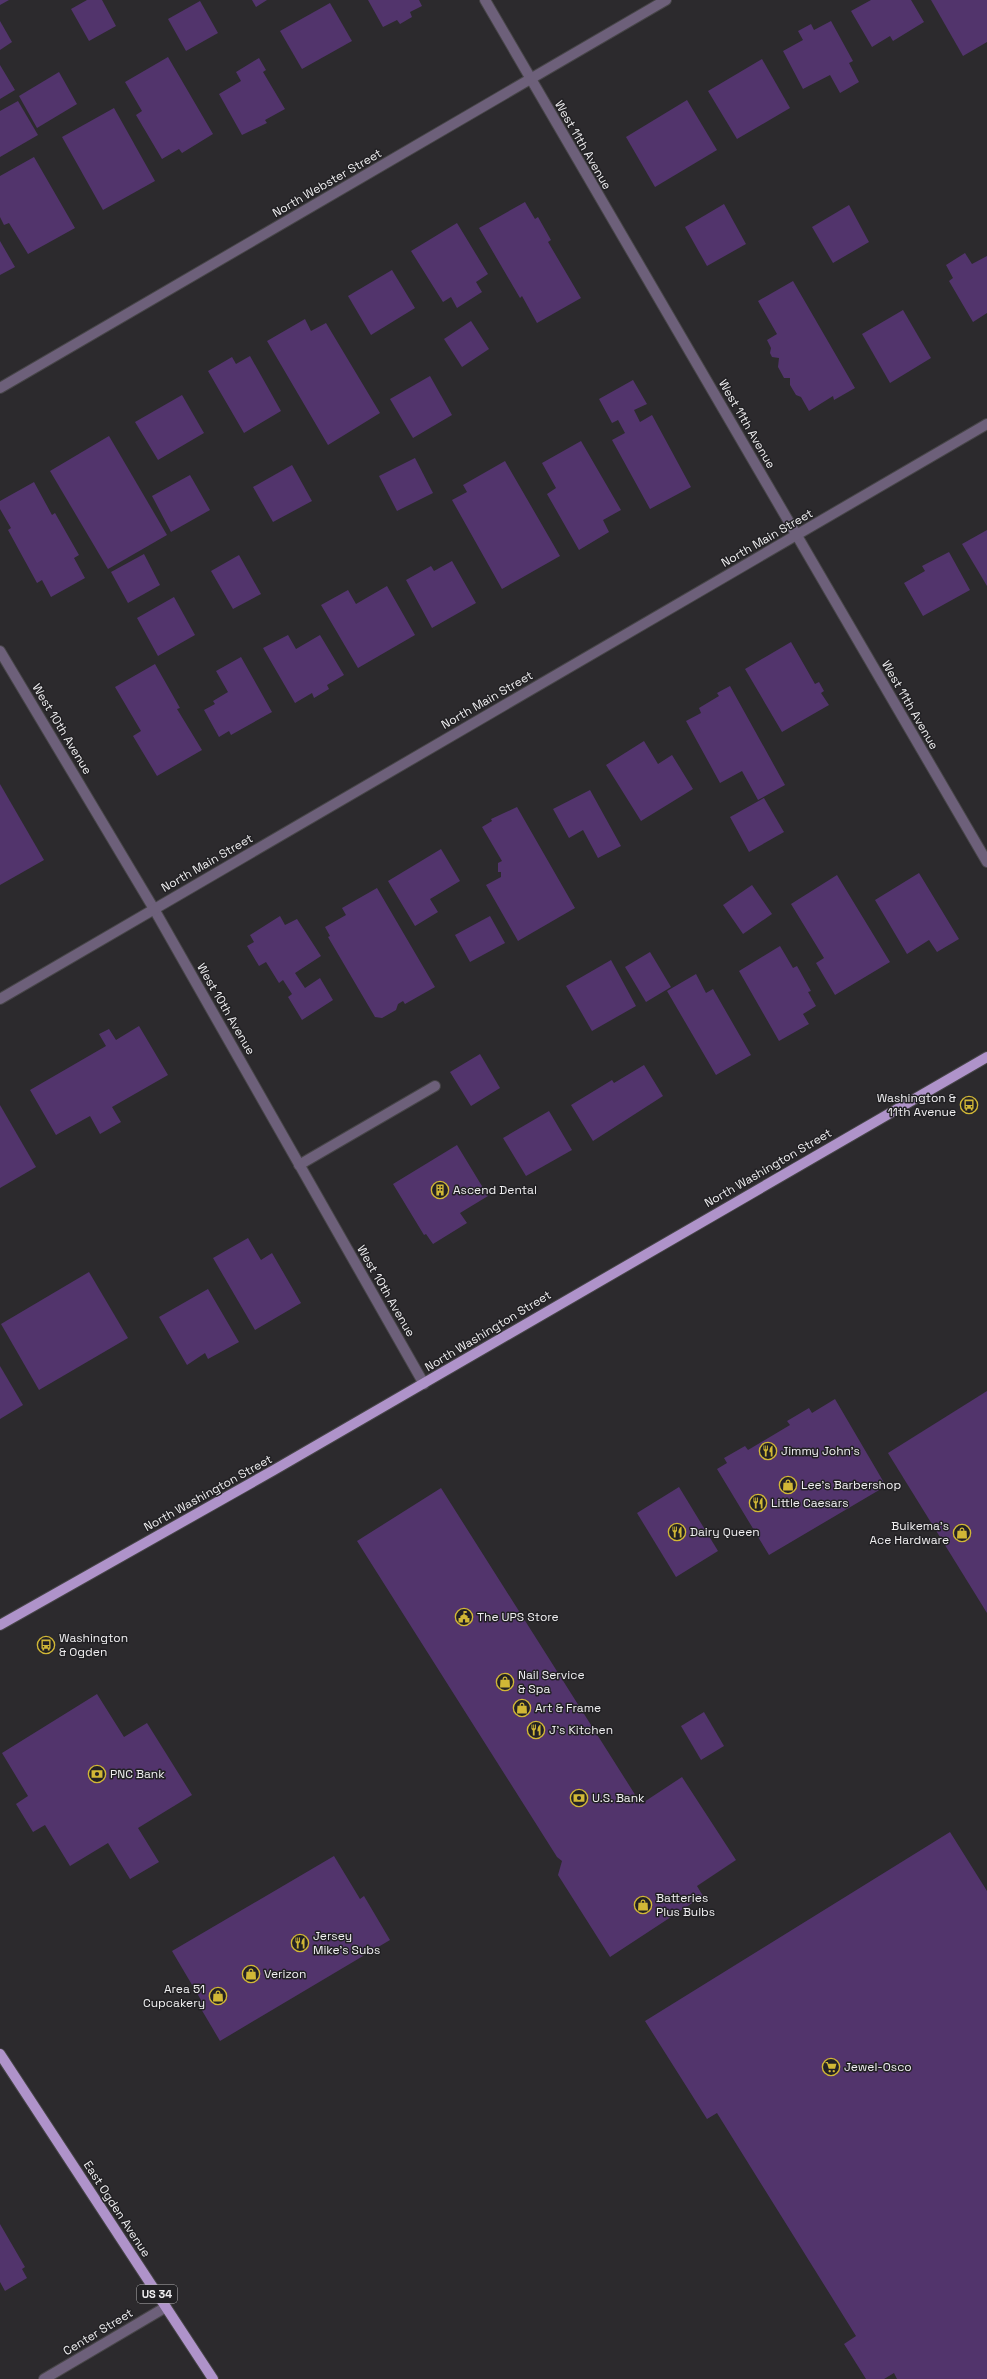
<svg xmlns="http://www.w3.org/2000/svg" width="987" height="2379" font-family="'Space Grotesk',sans-serif">
<rect width="100%" height="100%" fill="#2c2a2d"/>
<g fill="#52346c">
<polygon points="0,0 9,0 0,5"/>
<polygon points="87,0 102,0 116,26 89,41 71,9"/>
<polygon points="252,0 267,0 256,7"/>
<polygon points="368,0 419,0 422,6 410,12 412,17 400,24 397,20 383,27"/>
<polygon points="871,0 911,0 924,22 893,41 890,36 872,47 851,11"/>
<polygon points="931,0 987,0 987,42 963,56"/>
<polygon points="200,1 218,33 186,51 168,19"/>
<polygon points="330,3 352,41 302,69 280,31"/>
<polygon points="0,21 12,42 0,50"/>
<polygon points="831,21 853,61 849,63 859,82 840,93 830,75 803,89 783,51 803,40 798,31 811,24 814,30"/>
<polygon points="168,57 213,134 182,153 179,149 162,159 136,115 142,111 125,82"/>
<polygon points="259,58 266,70 263,72 285,109 265,120 267,123 242,135 219,94 241,81 236,72"/>
<polygon points="762,59 790,108 737,139 708,91"/>
<polygon points="0,65 15,90 0,99"/>
<polygon points="59,72 77,104 37,128 19,96"/>
<polygon points="687,100 717,150 655,187 626,137"/>
<polygon points="18,101 38,135 0,157 0,111"/>
<polygon points="114,108 155,181 103,210 62,137"/>
<polygon points="34,157 75,228 28,254 9,223 4,225 0,217 0,176"/>
<polygon points="525,202 535,219 538,217 551,240 548,242 581,298 537,323 522,296 520,298 479,228"/>
<polygon points="724,204 746,244 707,266 685,227"/>
<polygon points="849,205 869,242 833,263 812,227"/>
<polygon points="457,223 488,274 476,282 482,292 457,308 451,297 443,302 411,251"/>
<polygon points="0,241 15,267 0,275"/>
<polygon points="965,253 972,264 987,256 987,313 973,322 949,281 953,278 946,265"/>
<polygon points="392,270 415,308 371,335 348,296"/>
<polygon points="793,281 855,388 834,400 833,396 809,411 801,397 796,395 790,385 790,378 784,378 778,367 779,358 772,357 770,353 771,348 767,340 777,334 758,301"/>
<polygon points="903,310 931,358 890,383 862,334"/>
<polygon points="305,319 311,331 326,323 380,413 328,445 267,341"/>
<polygon points="471,321 489,349 462,367 444,339"/>
<polygon points="250,356 281,411 244,433 208,371 232,357 236,364"/>
<polygon points="430,376 452,415 413,438 390,399"/>
<polygon points="633,380 647,404 634,410 640,422 652,415 691,487 650,509 612,440 625,433 618,420 612,423 599,399"/>
<polygon points="182,395 204,433 158,460 135,422"/>
<polygon points="109,436 167,535 108,569 50,471"/>
<polygon points="581,441 621,510 603,520 609,532 579,550 547,494 556,488 542,463"/>
<polygon points="415,458 433,493 397,511 379,476"/>
<polygon points="505,461 560,556 502,589 452,500 467,492 463,485"/>
<polygon points="292,465 312,501 273,522 253,487"/>
<polygon points="190,475 210,510 171,532 152,496"/>
<polygon points="34,482 52,515 55,513 79,555 74,558 85,578 51,597 42,580 37,583 8,530 11,528 0,509 0,501"/>
<polygon points="987,530 987,586 962,544"/>
<polygon points="949,552 970,590 923,616 904,583 925,571 922,566"/>
<polygon points="144,554 160,585 128,603 111,572"/>
<polygon points="239,555 261,594 233,609 211,571"/>
<polygon points="452,561 476,603 432,628 406,580 431,566 434,571"/>
<polygon points="387,586 415,635 358,668 321,605 348,590 356,604"/>
<polygon points="174,597 195,635 158,656 137,618"/>
<polygon points="288,635 296,649 320,635 344,675 327,685 329,689 314,698 312,693 295,703 263,648"/>
<polygon points="791,642 815,684 819,682 824,691 821,693 829,705 782,732 745,669"/>
<polygon points="241,657 272,712 231,735 229,731 219,737 204,710 215,704 213,701 228,692 216,671"/>
<polygon points="155,664 180,708 177,709 202,750 157,776 133,736 141,731 115,687"/>
<polygon points="730,686 785,785 758,800 742,771 720,783 686,721 701,713 699,708 719,696 717,693"/>
<polygon points="644,741 658,764 672,755 693,789 641,821 606,765"/>
<polygon points="0,784 44,860 0,885"/>
<polygon points="590,790 621,846 598,858 583,830 569,838 553,809"/>
<polygon points="764,798 784,832 749,852 730,817"/>
<polygon points="517,807 575,908 518,941 486,885 501,877 501,872 498,872 498,863 502,861 482,827 492,821 491,819"/>
<polygon points="441,849 460,881 430,899 438,912 415,926 388,881"/>
<polygon points="919,873 959,939 937,952 929,940 907,954 875,900"/>
<polygon points="837,875 890,962 835,995 816,963 824,958 791,904"/>
<polygon points="752,885 772,914 743,934 723,905"/>
<polygon points="377,888 435,987 405,1004 403,1001 398,1004 396,1010 382,1018 375,1017 328,937 330,936 325,927 346,915 342,908"/>
<polygon points="280,916 285,925 297,919 321,956 295,973 305,988 320,978 333,1000 302,1020 288,997 292,994 283,980 279,983 266,962 259,966 247,946 254,942 250,935"/>
<polygon points="490,916 505,943 470,962 455,935"/>
<polygon points="780,946 793,968 797,966 811,991 808,992 816,1006 803,1014 809,1024 779,1041 739,971"/>
<polygon points="650,952 671,987 646,1002 625,967"/>
<polygon points="611,960 636,1006 592,1031 566,986"/>
<polygon points="696,974 706,993 713,989 751,1055 716,1075 667,991"/>
<polygon points="139,1026 168,1075 112,1107 121,1122 100,1134 90,1116 56,1135 30,1090 106,1046 99,1034 109,1029 116,1040"/>
<polygon points="480,1054 500,1088 471,1106 450,1072"/>
<polygon points="644,1065 663,1096 593,1141 571,1105 612,1080 614,1083"/>
<polygon points="0,1105 36,1167 0,1188"/>
<polygon points="549,1111 572,1150 526,1176 503,1138"/>
<polygon points="457,1145 488,1196 460,1213 467,1223 433,1244 426,1234 424,1235 393,1184"/>
<polygon points="248,1238 261,1260 272,1253 301,1303 255,1330 213,1258"/>
<polygon points="89,1272 128,1338 39,1390 1,1324"/>
<polygon points="208,1289 239,1342 208,1359 205,1353 187,1365 159,1317"/>
<polygon points="0,1366 23,1405 0,1419"/>
<polygon points="987,1391 987,1613 888,1453"/>
<polygon points="835,1399 886,1486 769,1555 717,1469 727,1463 724,1458 745,1446 748,1450 790,1425 787,1421 809,1408 812,1413"/>
<polygon points="679,1487 718,1551 676,1577 637,1513"/>
<polygon points="441,1488 641,1804 682,1777 736,1860 697,1886 703,1896 610,1957 558,1875 562,1861 557,1857 357,1541"/>
<polygon points="97,1694 124,1737 147,1723 192,1795 138,1828 159,1862 130,1879 108,1843 70,1866 45,1825 33,1832 16,1804 28,1796 2,1753"/>
<polygon points="704,1712 724,1746 701,1760 681,1726"/>
<polygon points="950,1832 987,1891 987,2379 897,2379 894,2373 884,2379 866,2379 844,2344 856,2336 717,2113 707,2119 645,2021"/>
<polygon points="334,1856 360,1899 364,1896 390,1940 220,2041 197,2002 201,2000 172,1951"/>
<polygon points="0,2224 25,2267 22,2269 27,2278 5,2291 0,2282"/>
</g>
<g fill="none" stroke-linecap="round" stroke-linejoin="round">
<defs>
<g id="minor">
<polyline points="485,0 987,862"/>
<polyline points="0,388 666,0"/>
<polyline points="0,651 154,909 424,1384"/>
<polyline points="0,999 987,424"/>
<polyline points="299,1165 435,1086"/>
<polyline points="44,2379 166,2307"/>
</g>
<g id="major">
<polyline points="0,1625 274,1470 987,1057"/>
<polyline points="0,2054 213,2379"/>
</g>
</defs>
<use href="#minor" stroke="#474548" stroke-width="12"/>
<use href="#major" stroke="#474548" stroke-width="12"/>
<use href="#minor" stroke="#6d607a" stroke-width="10"/>
<use href="#major" stroke="#af93ca" stroke-width="10"/>
</g>
<defs>
<symbol id="bus-ring" viewBox="-11 -11 22 22"><circle r="9.5" fill="#222124" stroke="#d1b736" stroke-width="1.5"/><path d="M-5-6H5V4H4V6H2V4H-2V6H-4V4H-5ZM-3.5-4V0h7V-4ZM-3.5 1.2v1.5H-2V1.2ZM2 1.2v1.5H3.5V1.2Z" fill="#d1b736"/></symbol>
<symbol id="building-ring" viewBox="-11 -11 22 22"><circle r="9.5" fill="#222124" stroke="#d1b736" stroke-width="1.5"/><path d="M-4-6H4V6H1V3H-1V6H-4ZM-2.5-4.3h1.7v1.8h-1.7ZM.8-4.3h1.7v1.8H.8ZM-2.5-1h1.7V.8h-1.7ZM.8-1h1.7V.8H.8Z" fill="#d1b736"/></symbol>
<symbol id="restaurant-ring" viewBox="-11 -11 22 22"><circle r="9.5" fill="#222124" stroke="#d1b736" stroke-width="1.5"/><path d="M-5-6h1v4h1v-4h1v4h1v-4h1v5L-1.5 .5V6h-2V.5L-5-1ZM5-6V6H3V1.5H1.5Q1.5-4 5-6Z" fill="#d1b736"/></symbol>
<symbol id="shop-ring" viewBox="-11 -11 22 22"><circle r="9.5" fill="#222124" stroke="#d1b736" stroke-width="1.5"/><path d="M-5-2.5h2.3a2.7 3.5 0 0 1 5.4 0H5L5.5 6h-11ZM-1.5-2.5h3a1.5 2.3 0 0 0-3 0Z" fill="#d1b736"/></symbol>
<symbol id="civic-ring" viewBox="-11 -11 22 22"><circle r="9.5" fill="#222124" stroke="#d1b736" stroke-width="1.5"/><path d="M-.6-6.5H3V-4.5H.6V-3L4-1V1h2V6H-6V1h2V-1L-.6-3ZM-1.2 2.5V6h2.4V2.5Z" fill="#d1b736"/></symbol>
<symbol id="bank-ring" viewBox="-11 -11 22 22"><circle r="9.5" fill="#222124" stroke="#d1b736" stroke-width="1.5"/><path d="M-6-4H6V4H-6ZM0-2.3a2.3 2.3 0 1 0 0 4.6a2.3 2.3 0 1 0 0-4.6Z" fill="#d1b736"/></symbol>
<symbol id="supermarket-ring" viewBox="-11 -11 22 22"><circle r="9.5" fill="#222124" stroke="#d1b736" stroke-width="1.5"/><path d="M-6-5.5h2.5l.6 2H6L4.5 2H-2.5L-4.4-4H-6ZM-1.5 3.2a1.3 1.3 0 1 0 .1 0ZM3 3.2a1.3 1.3 0 1 0 .1 0Z" fill="#d1b736"/></symbol>
</defs>
<g fill-rule="evenodd">
<use href="#bus-ring" x="959" y="1095" width="20" height="20"/>
<use href="#building-ring" x="430" y="1180" width="20" height="20"/>
<use href="#restaurant-ring" x="758" y="1441" width="20" height="20"/>
<use href="#shop-ring" x="778" y="1475" width="20" height="20"/>
<use href="#restaurant-ring" x="748" y="1493" width="20" height="20"/>
<use href="#restaurant-ring" x="667" y="1522" width="20" height="20"/>
<use href="#shop-ring" x="952" y="1523" width="20" height="20"/>
<use href="#civic-ring" x="454" y="1607" width="20" height="20"/>
<use href="#bus-ring" x="36" y="1635" width="20" height="20"/>
<use href="#shop-ring" x="495" y="1672" width="20" height="20"/>
<use href="#shop-ring" x="512" y="1698" width="20" height="20"/>
<use href="#restaurant-ring" x="526" y="1720" width="20" height="20"/>
<use href="#bank-ring" x="87" y="1764" width="20" height="20"/>
<use href="#bank-ring" x="569" y="1788" width="20" height="20"/>
<use href="#shop-ring" x="633" y="1895" width="20" height="20"/>
<use href="#restaurant-ring" x="290" y="1933" width="20" height="20"/>
<use href="#shop-ring" x="241" y="1964" width="20" height="20"/>
<use href="#shop-ring" x="208" y="1986" width="20" height="20"/>
<use href="#supermarket-ring" x="821" y="2057" width="20" height="20"/>
</g>
<g text-anchor="middle" dominant-baseline="central" stroke-width="3" stroke-linejoin="round" paint-order="stroke">
<rect fill="#222124" stroke="#b2b0b3" stroke-width="1" x="137" y="2285" width="40" height="18" rx="3"/>
<g font-size="11" font-weight="bold" fill="#efeef0">
<text x="157" y="2294">US 34</text>
</g>
<g font-size="12" fill="#efeef0" stroke="#222124">
<text transform="translate(583 145) rotate(60)">West 11th Avenue</text>
<text transform="translate(327 183) rotate(-30)">North Webster Street</text>
<text transform="translate(747 424) rotate(60)">West 11th Avenue</text>
<text transform="translate(767 538) rotate(-30)">North Main Street</text>
<text transform="translate(487 700) rotate(-30)">North Main Street</text>
<text transform="translate(910 705) rotate(60)">West 11th Avenue</text>
<text transform="translate(62 729) rotate(59)">West 10th Avenue</text>
<text transform="translate(207 863) rotate(-30)">North Main Street</text>
<text transform="translate(226 1009) rotate(60)">West 10th Avenue</text>
<text transform="translate(768 1168) rotate(-30)">North Washington Street</text>
<text transform="translate(386 1291) rotate(60)">West 10th Avenue</text>
<text transform="translate(488 1331) rotate(-31)">North Washington Street</text>
<text transform="translate(208 1493) rotate(-29)">North Washington Street</text>
<text transform="translate(117 2209) rotate(57)">East Ogden Avenue</text>
<text transform="translate(98 2332) rotate(-31)">Center Street</text>
</g>
<g font-size="12" fill="#efeef0" stroke="#222124" text-anchor="start">
<text x="956" y="1098" text-anchor="end">Washington &amp;<tspan x="956" dy="14">11th Avenue</tspan></text>
<text x="453" y="1190">Ascend Dental</text>
<text x="781" y="1451">Jimmy John's</text>
<text x="801" y="1485">Lee's Barbershop</text>
<text x="771" y="1503">Little Caesars</text>
<text x="949" y="1526" text-anchor="end">Buikema's<tspan x="949" dy="14">Ace Hardware</tspan></text>
<text x="690" y="1532">Dairy Queen</text>
<text x="477" y="1617">The UPS Store</text>
<text x="59" y="1638">Washington<tspan x="59" dy="14">&amp; Ogden</tspan></text>
<text x="518" y="1675">Nail Service<tspan x="518" dy="14">&amp; Spa</tspan></text>
<text x="535" y="1708">Art &amp; Frame</text>
<text x="549" y="1730">J's Kitchen</text>
<text x="110" y="1774">PNC Bank</text>
<text x="592" y="1798">U.S. Bank</text>
<text x="656" y="1898">Batteries<tspan x="656" dy="14">Plus Bulbs</tspan></text>
<text x="313" y="1936">Jersey<tspan x="313" dy="14">Mike's Subs</tspan></text>
<text x="264" y="1974">Verizon</text>
<text x="205" y="1989" text-anchor="end">Area 51<tspan x="205" dy="14">Cupcakery</tspan></text>
<text x="844" y="2067">Jewel-Osco</text>
</g>
</g>
</svg>
